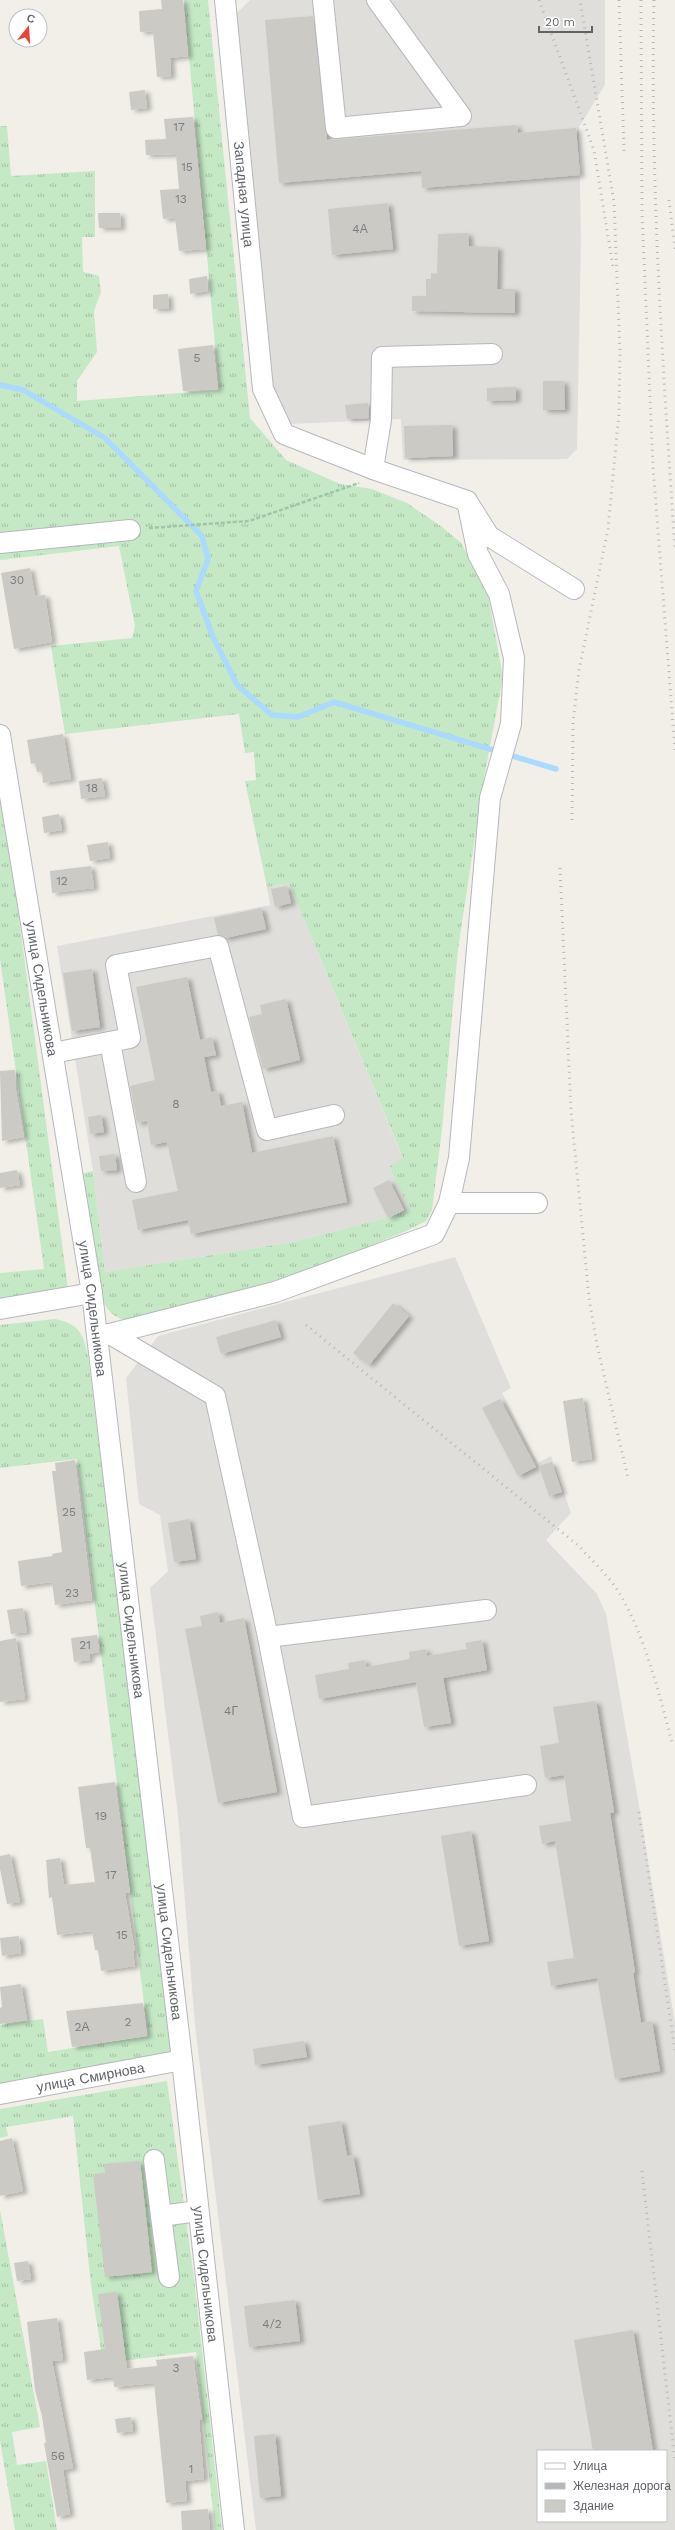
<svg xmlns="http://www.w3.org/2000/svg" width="675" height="2530" font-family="'Work Sans',sans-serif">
<defs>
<pattern id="grass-tufts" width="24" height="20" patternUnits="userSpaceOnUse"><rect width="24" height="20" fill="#c5e8c5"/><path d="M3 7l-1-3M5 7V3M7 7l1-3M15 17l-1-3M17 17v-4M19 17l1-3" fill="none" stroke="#a3c0a4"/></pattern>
<filter id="shadow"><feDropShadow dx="4.5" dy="2.5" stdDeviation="2" flood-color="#0004"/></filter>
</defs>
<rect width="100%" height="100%" fill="#f1efe8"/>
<g fill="#e0deda" fill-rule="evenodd">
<polygon points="250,0 605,0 605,85 579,127 581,240 577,449 567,459 403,460 401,419 291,424 274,402 236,14"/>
<polygon points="289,883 403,1159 389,1167 410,1209 393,1216 293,1242 105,1272 93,1171 57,946 270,905 267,887"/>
<path d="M455,1257l56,131 -9,5 36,70 13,-7 20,57 -25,27 51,54 9,20 31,180 38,229v507h-419l-1,-8 -60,-497 -17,-210 -28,-227 18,-17 -8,-56 -21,-11 -13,-126 32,-42zM538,2451h128v70h-128z"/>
</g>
<g fill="url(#grass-tufts)">
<path d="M184,0h24l42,418 36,42 54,24 32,5 35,14 35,24 19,16 26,47 16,87 -19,101 -26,171 -16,180 -10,81 -6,11 -20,10 -140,58 -136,32c-9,-2 -17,-4 -23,-13 -16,-24 -22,-102 -27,-134l13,-3 12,101 188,-30 100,-26 16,-8 -20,-41 14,-9 -114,-275 -22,4 -22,-106 11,-1 -2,-28 -9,1 -6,-39 -174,20 -14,-88 81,-8 3,-12 -16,-80 -119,14v-434h7l4,50 84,-5v66h-13l1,35 16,4 2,16 -7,19 3,41 -20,29v20l142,-11z"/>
<polygon points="0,798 15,888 68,1289 0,1299 0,1273 44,1269 0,959"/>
<path d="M55,1319c24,5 28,14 33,37l86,700 -174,34v-65l43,-6 5,33 100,-16 -71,-577 -77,9v-143z"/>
<polygon points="167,2081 194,2278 222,2530 215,2530 196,2352 103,2363 91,2285 73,2116 6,2127 8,2136 0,2138 0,2109"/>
<polygon points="0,2210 40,2427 12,2432 17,2465 46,2461 57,2530 15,2530 0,2440"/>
</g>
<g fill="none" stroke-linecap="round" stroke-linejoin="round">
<polyline stroke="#aadaff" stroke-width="5.5" points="0,385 23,390 105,438 202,536 208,559 196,591 213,637 237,685 272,715 298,717 334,702 556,769"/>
</g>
<g fill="#cccac5" filter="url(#shadow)">
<polygon points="161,0 183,0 188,56 170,58 171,76 157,77 153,31 140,32 139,11 162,9"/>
<polygon points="313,16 327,140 517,125 518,133 576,128 580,175 422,188 421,171 279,183 265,20"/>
<polygon points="145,90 147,108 131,110 129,92"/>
<polygon points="193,117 206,249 179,251 175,218 163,219 160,190 179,189 176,154 146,155 145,140 166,139 164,119"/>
<polygon points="388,203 393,249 332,255 328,209"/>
<polygon points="98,213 120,213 121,228 99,228"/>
<polygon points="468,233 469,246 498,247 497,289 515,289 515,313 412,311 412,296 426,296 426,279 431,279 431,273 437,274 438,234"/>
<polygon points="207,276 208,291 190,294 189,279"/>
<polygon points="168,294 169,309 153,309 153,295"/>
<polygon points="213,345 218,389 183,391 178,349"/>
<polygon points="543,381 564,381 565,410 543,410"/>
<polygon points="516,387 516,400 487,401 487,388"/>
<polygon points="368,403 369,418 347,419 345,405"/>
<polygon points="452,425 453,456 405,458 404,426"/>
<polygon points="30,568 35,596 45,595 52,642 14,649 1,573"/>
<polygon points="63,734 71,779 43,783 42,771 37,772 35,763 31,764 27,740"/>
<polygon points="102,778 105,796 81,799 79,781"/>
<polygon points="59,814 62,830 44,833 42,817"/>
<polygon points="108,842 110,858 90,861 87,845"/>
<polygon points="91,866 94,888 52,893 50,871"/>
<polygon points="287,886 291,903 275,907 271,889"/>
<polygon points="261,908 266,929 226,938 218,935 214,918"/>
<polygon points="92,969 100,1027 72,1031 63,973"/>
<polygon points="187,977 200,1040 212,1037 216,1055 204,1057 211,1092 218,1091 221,1106 242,1102 252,1153 333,1136 347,1202 191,1234 188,1220 138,1230 132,1200 178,1191 167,1142 151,1145 147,1121 137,1123 130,1086 155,1080 136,987"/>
<polygon points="286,999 300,1060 263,1069 249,1017 262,1014 260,1005"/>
<polygon points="15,1070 16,1090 24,1137 2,1141 0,1071"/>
<polygon points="101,1115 104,1132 90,1134 88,1117"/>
<polygon points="115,1154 117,1170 101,1171 99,1156"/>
<polygon points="17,1170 20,1185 0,1188 0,1173"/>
<polygon points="389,1180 404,1210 388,1218 373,1188"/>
<polygon points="393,1303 409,1316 369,1365 353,1353"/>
<polygon points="276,1320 281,1337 221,1354 216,1337"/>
<polygon points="583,1398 592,1459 572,1462 563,1401"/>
<polygon points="500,1399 536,1467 518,1476 482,1408"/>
<polygon points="75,1460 92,1600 55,1605 52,1582 21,1586 18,1561 53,1556 52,1554 62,1552 52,1471 56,1471 55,1463"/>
<polygon points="552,1462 562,1492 549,1496 539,1466"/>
<polygon points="189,1519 196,1559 174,1562 168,1523"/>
<polygon points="23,1608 27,1632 11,1634 7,1610"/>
<polygon points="218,1612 220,1623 244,1618 277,1792 218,1803 185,1629 202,1626 200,1616"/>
<polygon points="97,1635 99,1652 89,1654 90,1660 74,1662 71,1638"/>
<polygon points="16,1638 25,1699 0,1702 0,1641"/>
<polygon points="482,1640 487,1670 443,1678 451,1723 424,1727 416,1682 319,1699 315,1675 349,1669 348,1663 365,1660 366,1667 410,1659 409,1652 426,1649 427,1656 467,1649 465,1643"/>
<polygon points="596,1701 614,1812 610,1813 635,1972 633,1973 641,2023 652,2021 660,2071 615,2079 597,1978 551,1986 547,1962 574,1958 555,1841 542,1844 539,1826 571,1821 564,1775 545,1778 540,1746 559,1743 553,1707"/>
<polygon points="115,1782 130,1893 125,1893 135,1951 133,1951 135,1966 101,1971 98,1950 95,1950 92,1931 57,1935 52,1897 49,1898 46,1860 60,1858 64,1885 95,1882 90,1848 86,1848 78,1787"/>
<polygon points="471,1831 489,1941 459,1946 441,1836"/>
<polygon points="10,1854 20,1902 7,1904 0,1869 0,1856"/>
<polygon points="19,1936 21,1953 2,1956 0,1938"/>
<polygon points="21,1984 27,2020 0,2024 0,2008 2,2007 0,1987"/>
<polygon points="143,2003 147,2036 72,2047 66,2011"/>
<polygon points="304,2041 307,2057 255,2065 253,2049"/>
<polygon points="341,2121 347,2156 353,2155 360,2194 318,2200 308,2126"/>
<polygon points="12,2138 23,2191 0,2196 0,2141"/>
<polygon points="140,2161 152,2272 105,2277 93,2174 105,2173 104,2164"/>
<polygon points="28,2261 31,2279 17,2281 14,2263"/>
<polygon points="117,2292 127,2369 157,2366 156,2360 193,2356 202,2420 199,2420 204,2479 185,2481 187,2501 166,2503 154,2383 114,2387 113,2377 87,2380 84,2352 105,2349 98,2294"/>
<polygon points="295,2300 300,2341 249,2347 244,2306"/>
<polygon points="57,2318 63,2360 52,2361 73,2468 63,2470 70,2514 57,2517 44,2443 46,2443 42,2416 35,2390 27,2322"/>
<polygon points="633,2330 653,2451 593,2451 574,2340"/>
<polygon points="131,2417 133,2431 117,2433 115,2419"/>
<polygon points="275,2434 281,2496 260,2498 254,2436"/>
<polygon points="208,2509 210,2530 182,2530 181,2511"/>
</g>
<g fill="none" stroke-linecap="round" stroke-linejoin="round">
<defs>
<g id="minor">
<path id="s1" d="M225,0l38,389 21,45 89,35 94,32 22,35 85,53"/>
<polyline points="323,0 336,128 461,116 377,0"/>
<polyline points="373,469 381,420 382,357 492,354"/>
<polyline points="0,543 130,530"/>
<path id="s2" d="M0,735l92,558 90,767 52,470"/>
<polyline points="110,1042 136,1182"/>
<polyline points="53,1053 130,1038 116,965 218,946 267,1130 334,1115"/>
<polyline points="449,1203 537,1203"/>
<polyline points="0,1309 92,1293"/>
<polyline points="110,1334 215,1396 268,1637 303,1817 526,1785"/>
<polyline points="98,1337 275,1292 434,1234 449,1203 459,1158 490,798 511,724 514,658 499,594 478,554 467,501"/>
<polyline points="268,1637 486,1610"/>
<path id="s3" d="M0,2094l182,-34"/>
<polyline points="154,2160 161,2216 198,2211"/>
<polyline points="161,2216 169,2277"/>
</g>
</defs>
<use href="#minor" stroke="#b5b8bc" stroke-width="22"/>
<polyline stroke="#9cc7a9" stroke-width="2.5" stroke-dasharray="4 2" stroke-linecap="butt" points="149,528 249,521 359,483"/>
<use href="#minor" stroke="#fff" stroke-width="20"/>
<g stroke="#b6b7b8" stroke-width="3" stroke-dasharray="1 5" stroke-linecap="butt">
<polyline points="539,0 594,150 613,267"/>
<polyline points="619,0 624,151"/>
<polyline points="641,0 642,213 653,467 675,750"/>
<path d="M654,0c-4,185 9,366 21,551"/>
<polyline points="669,200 675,250"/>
<polyline points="572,820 573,723 579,670 608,529 619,413 620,353 614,202 580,0"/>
<polyline points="560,868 571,1111 589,1298 597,1345 628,1478"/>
<path d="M306,1325l274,222c12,14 28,28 38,44 28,46 40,100 54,151"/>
<polyline points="639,1812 675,2050"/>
<polyline points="642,2171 675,2461"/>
</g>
</g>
<g text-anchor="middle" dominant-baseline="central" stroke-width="3" stroke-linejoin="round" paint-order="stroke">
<g font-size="12" fill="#7a7d7f">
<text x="179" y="127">17</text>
<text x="187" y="167">15</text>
<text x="181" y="199">13</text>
<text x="360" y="229">4А</text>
<text x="197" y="358">5</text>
<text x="17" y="580">30</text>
<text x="92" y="788">18</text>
<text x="62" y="881">12</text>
<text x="176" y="1104">8</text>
<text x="69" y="1512">25</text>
<text x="72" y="1593">23</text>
<text x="85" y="1645">21</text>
<text x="231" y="1711">4Г</text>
<text x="101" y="1816">19</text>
<text x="111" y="1875">17</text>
<text x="122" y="1935">15</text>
<text x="128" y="2022">2</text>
<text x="82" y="2027">2А</text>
<text x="272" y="2324">4/2</text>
<text x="176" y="2368">3</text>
<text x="58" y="2456">56</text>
<text x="191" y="2469">1</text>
</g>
<g font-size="14" fill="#5f6368" stroke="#fff">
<text stroke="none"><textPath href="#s1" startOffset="195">Западная улица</textPath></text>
<text stroke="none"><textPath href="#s2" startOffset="257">улица Сидельникова</textPath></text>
<text stroke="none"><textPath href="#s2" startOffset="581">улица Сидельникова</textPath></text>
<text stroke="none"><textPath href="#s2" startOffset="905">улица Сидельникова</textPath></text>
<text stroke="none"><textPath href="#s2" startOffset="1229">улица Сидельникова</textPath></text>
<text stroke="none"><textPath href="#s3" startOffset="92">улица Смирнова</textPath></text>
<text stroke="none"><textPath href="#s2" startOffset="1553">улица Сидельникова</textPath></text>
</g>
</g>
<rect x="537" y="2450" width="130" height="72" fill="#ffffff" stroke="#bfc1c3"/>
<rect x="545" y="2463" width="20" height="6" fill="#ffffff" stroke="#bfc1c3"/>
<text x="573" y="2470" font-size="12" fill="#5f6368">Улица</text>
<rect x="545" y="2483" width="20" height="6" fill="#b6b7b8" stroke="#bfc1c3"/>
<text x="573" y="2490" font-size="12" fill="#5f6368">Железная дорога</text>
<rect x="545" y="2500" width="20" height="12" fill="#cccac5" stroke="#bfc1c3"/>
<text x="573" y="2510" font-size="12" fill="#5f6368">Здание</text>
<g transform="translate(28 28) rotate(17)"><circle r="19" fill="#ffffff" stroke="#bfc1c3"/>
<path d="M0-3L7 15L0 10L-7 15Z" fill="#ea4335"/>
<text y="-6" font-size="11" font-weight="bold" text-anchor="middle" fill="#5f6368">С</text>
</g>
<path d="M539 26v6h53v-6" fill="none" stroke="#5f6368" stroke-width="2"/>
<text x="545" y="26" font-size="12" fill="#5f6368" stroke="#ffffff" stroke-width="3" paint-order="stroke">20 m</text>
</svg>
